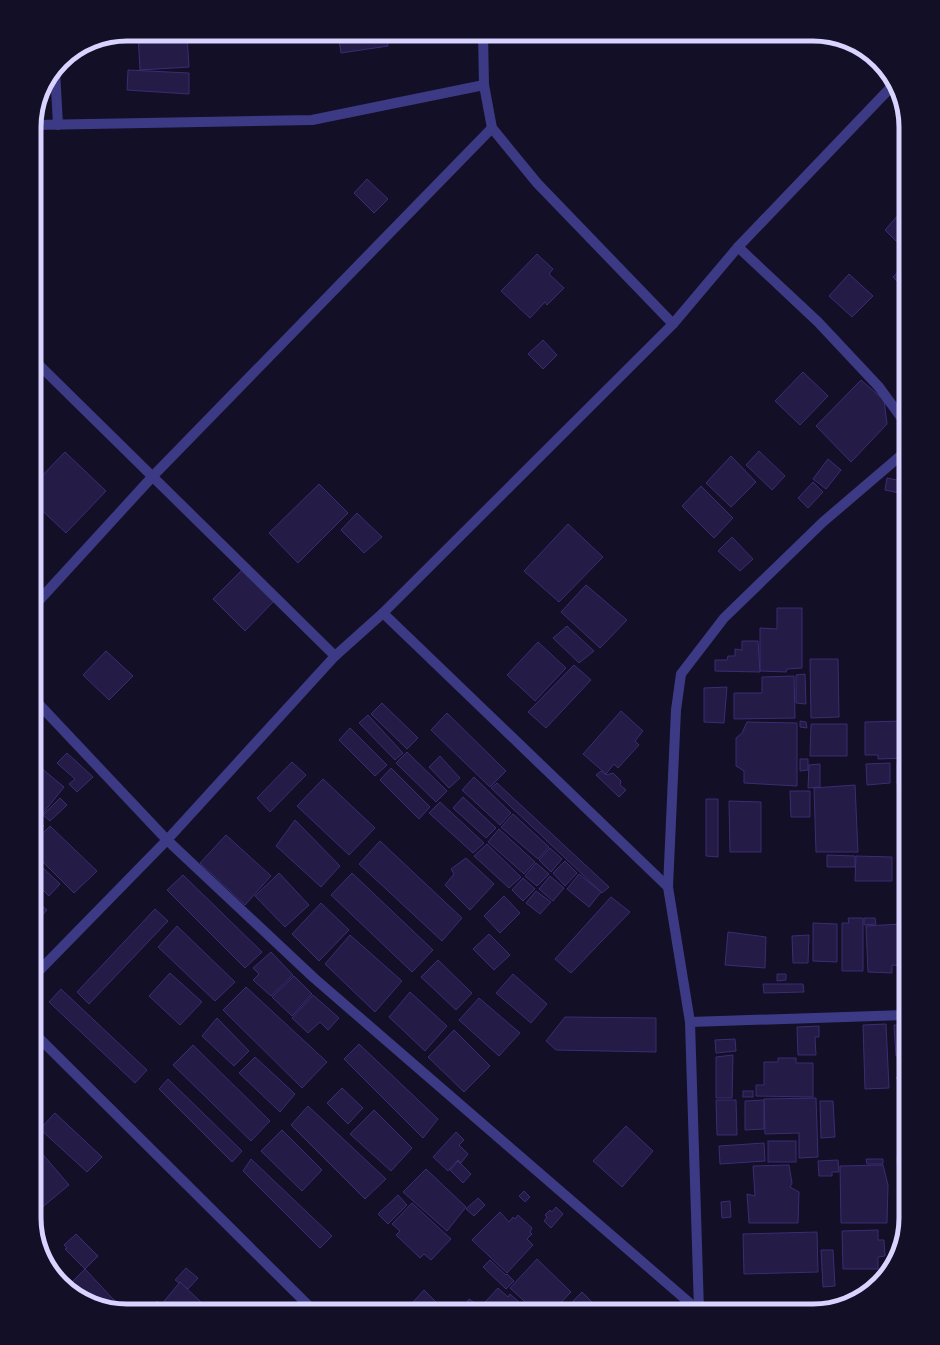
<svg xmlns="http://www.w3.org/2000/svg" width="940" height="1345" font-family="Cabin,sans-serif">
<rect width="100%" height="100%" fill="#130f26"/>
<g fill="#241b47" stroke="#3b2d73">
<polygon points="138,34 187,34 189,67 140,70"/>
<polygon points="338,34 386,34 388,46 341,53"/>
<polygon points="128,70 189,73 189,94 127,90"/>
<polygon points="906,150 906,177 899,170 903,167 897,159"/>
<polygon points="367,179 388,199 374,213 354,193"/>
<polygon points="906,213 906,251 885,230 899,214 902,217"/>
<polygon points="537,254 553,269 549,274 564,288 547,305 545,302 530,318 501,291"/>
<polygon points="906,264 906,290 893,277"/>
<polygon points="849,274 873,296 852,317 829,296"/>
<polygon points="906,337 906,355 897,346"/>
<polygon points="543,340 557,355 543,369 528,354"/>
<polygon points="803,372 828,396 800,425 775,401"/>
<polygon points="861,380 884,400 887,424 851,462 816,426"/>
<polygon points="759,451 785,476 772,490 746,465"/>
<polygon points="65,452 106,491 66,533 34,503 34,484"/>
<polygon points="731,456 756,482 731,507 706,483"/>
<polygon points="828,459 841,470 826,489 813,479"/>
<polygon points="887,478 902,481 899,493 885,490"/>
<polygon points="813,482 823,492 808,508 798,498"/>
<polygon points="319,484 348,513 298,563 269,533"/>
<polygon points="701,486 733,518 714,538 682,506"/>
<polygon points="357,513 382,537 364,553 341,530"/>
<polygon points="568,524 603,557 559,602 524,571"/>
<polygon points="732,537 753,559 740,571 718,551"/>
<polygon points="242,570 274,601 245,631 213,599"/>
<polygon points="586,585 627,620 600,648 561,612"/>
<polygon points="777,608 802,608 802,668 787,669 786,672 760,671 760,628 777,629"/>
<polygon points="567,626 594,651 579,663 553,638"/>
<polygon points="742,641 758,641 760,672 715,671 715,660 727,660 728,656 735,656 735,649 742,650"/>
<polygon points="538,642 566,668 535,701 507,675"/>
<polygon points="106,651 133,676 109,700 83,675"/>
<polygon points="810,659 838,659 839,717 811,718"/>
<polygon points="574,665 591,680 546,728 528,712"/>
<polygon points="805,674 806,704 796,703 796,675"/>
<polygon points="794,676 795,718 734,719 734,693 762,693 762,677"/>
<polygon points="727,687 724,723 704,722 704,688"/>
<polygon points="382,703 418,738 407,749 371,714"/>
<polygon points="621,711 643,731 635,741 639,745 618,768 614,764 606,774 583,754"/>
<polygon points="447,713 506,771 490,787 431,730"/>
<polygon points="368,715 403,753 395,760 359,723"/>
<polygon points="800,721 806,722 807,728 800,727"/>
<polygon points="904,721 905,758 878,759 878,755 865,755 865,722"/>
<polygon points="747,722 797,723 797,786 744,783 744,771 736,766 736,738 742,733"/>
<polygon points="811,724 847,724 847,756 810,756"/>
<polygon points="350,728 387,765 375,776 339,740"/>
<polygon points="407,752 447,791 436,802 396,763"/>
<polygon points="67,753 93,777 77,792 69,784 75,779 57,763"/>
<polygon points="440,756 460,778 449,788 429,767"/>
<polygon points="800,759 808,759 808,770 800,771"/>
<polygon points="34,762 64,787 41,816 36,812 34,814"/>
<polygon points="292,762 306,775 270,812 257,798"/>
<polygon points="890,763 890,783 867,785 866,764"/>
<polygon points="820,764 820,787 808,788 809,765"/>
<rect x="897" y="764" width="9" height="20"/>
<polygon points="391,768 430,807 419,819 380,780"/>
<polygon points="601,771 606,775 613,773 621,781 620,785 626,790 619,797 596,775"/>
<polygon points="474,777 511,813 500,825 462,790"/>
<polygon points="323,779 375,828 349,855 297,806"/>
<polygon points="497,783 609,887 602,893 491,788"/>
<polygon points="855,785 858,852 816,852 814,788"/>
<polygon points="790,791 810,791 810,817 791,817"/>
<polygon points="463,797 496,828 486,838 453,808"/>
<polygon points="60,798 67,805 50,821 43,815"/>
<polygon points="706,799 718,799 718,857 706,856"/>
<polygon points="729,801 761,802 761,852 730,852"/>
<polygon points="440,802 484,843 473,853 429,813"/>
<polygon points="513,814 549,847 538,859 501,827"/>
<polygon points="35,818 44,826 34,837 34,819"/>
<polygon points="295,820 340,866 321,887 276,846"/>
<polygon points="50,826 97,871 74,893 34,853 34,842"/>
<polygon points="499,829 535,862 524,874 488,842"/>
<polygon points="226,835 271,876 245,905 200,863"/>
<polygon points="380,841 462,918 442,941 359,864"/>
<polygon points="487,844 521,877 509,888 474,856"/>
<polygon points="550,848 562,859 551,872 539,860"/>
<polygon points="827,855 855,856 855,867 827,867"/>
<polygon points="856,856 892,857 892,881 855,881"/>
<polygon points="466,858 494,884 470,910 445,885 454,874 451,869"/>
<polygon points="565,861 577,873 565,886 553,873"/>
<polygon points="536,863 549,874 537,886 525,876"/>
<polygon points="42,867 60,884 49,896 34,881 34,875"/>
<polygon points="279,873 309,905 285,927 255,896"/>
<polygon points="352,873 433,950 412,972 331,895"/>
<polygon points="579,874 601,892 589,907 567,889"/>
<polygon points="183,875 262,952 245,968 167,890"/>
<polygon points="550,876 564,888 553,901 539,889"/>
<polygon points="523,878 535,889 523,901 512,890"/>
<polygon points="536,891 551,902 540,914 526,903"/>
<polygon points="504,896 520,913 500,933 484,916"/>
<polygon points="611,897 630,912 571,973 555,959"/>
<polygon points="34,899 47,910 36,922 34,920"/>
<polygon points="321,903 349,930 319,961 292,934"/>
<polygon points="155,909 168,921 89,1004 77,992"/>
<polygon points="848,918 863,918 863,971 842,971 842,923 849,923"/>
<polygon points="864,918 875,918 876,924 864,925"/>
<polygon points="813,923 837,924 837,962 813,961"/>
<polygon points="901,924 903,966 892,965 892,973 868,972 866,926"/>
<polygon points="177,926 235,982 215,1001 158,947"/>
<polygon points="728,932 766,937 765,968 725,965"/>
<polygon points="489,934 510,955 494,970 473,949"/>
<polygon points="350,935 402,981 375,1012 325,964"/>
<polygon points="809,935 808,963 793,963 792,936"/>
<polygon points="271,952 293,975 271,996 253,980 259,974 253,968"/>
<polygon points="438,960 472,993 456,1010 421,977"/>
<polygon points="906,967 906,992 901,993 899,990 905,983 899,976"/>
<polygon points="170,973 202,1002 180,1025 149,996"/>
<polygon points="513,974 547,1004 531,1023 496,993"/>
<polygon points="777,974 786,974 786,980 777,981"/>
<polygon points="294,976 312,994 292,1016 272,997"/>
<polygon points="763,984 803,984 804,992 764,993"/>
<polygon points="246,987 327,1062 302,1088 223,1010"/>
<polygon points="61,989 147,1070 135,1083 49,1002"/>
<polygon points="410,992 447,1026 425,1051 389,1017"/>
<polygon points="313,995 339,1018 328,1030 320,1022 308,1033 292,1018"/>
<polygon points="479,998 520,1033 499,1056 459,1020"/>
<polygon points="565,1017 656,1018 656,1052 556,1050 546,1041"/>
<polygon points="217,1018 249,1051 234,1066 202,1036"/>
<polygon points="886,1024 889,1088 865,1089 863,1025"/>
<polygon points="894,1025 906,1025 906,1057 896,1056"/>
<polygon points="819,1026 819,1037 815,1037 816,1055 798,1055 797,1027"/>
<polygon points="454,1030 490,1066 464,1092 428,1057"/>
<polygon points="735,1039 736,1051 716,1053 715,1040"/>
<polygon points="359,1044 438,1119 423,1138 344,1059"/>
<polygon points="193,1045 270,1121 251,1141 173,1065"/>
<polygon points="733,1055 732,1098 716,1098 716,1057"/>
<polygon points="255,1057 295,1094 280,1112 239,1073"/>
<polygon points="778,1058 796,1058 796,1063 813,1063 813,1097 756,1096 756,1085 764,1085 764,1062 778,1062"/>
<polygon points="902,1072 906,1075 906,1077 901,1083 896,1078"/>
<polygon points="168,1079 242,1151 232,1162 159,1089"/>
<polygon points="342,1088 363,1108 348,1124 327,1103"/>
<rect x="743" y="1091" width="10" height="6"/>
<polygon points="816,1098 818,1157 799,1158 799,1133 765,1134 764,1099"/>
<polygon points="716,1100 736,1100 737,1135 717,1135"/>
<polygon points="764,1100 764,1129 745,1130 745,1101"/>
<polygon points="820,1101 833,1101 835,1137 821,1138"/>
<polygon points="308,1106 386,1179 365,1199 291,1125"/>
<polygon points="374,1110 412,1148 391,1171 350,1134"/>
<polygon points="55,1113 102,1157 87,1172 40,1129"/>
<polygon points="626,1126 653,1151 622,1187 593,1161"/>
<polygon points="282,1130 322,1170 302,1191 261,1151"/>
<polygon points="456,1132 464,1140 459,1145 468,1154 461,1163 458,1160 448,1171 433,1157"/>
<rect x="768" y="1141" width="28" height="21"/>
<polygon points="764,1143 765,1161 720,1164 719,1146"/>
<polygon points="34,1144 69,1185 34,1214"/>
<polygon points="897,1157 906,1157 906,1179 898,1179"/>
<polygon points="251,1159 332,1236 320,1248 243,1171"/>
<polygon points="866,1159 883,1159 883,1164 867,1164"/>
<polygon points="838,1160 839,1172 832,1172 832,1176 819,1176 818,1161"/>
<polygon points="458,1161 471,1174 463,1183 450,1170"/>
<polygon points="789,1165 792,1183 790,1187 799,1192 798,1223 749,1223 747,1194 755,1196 753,1166"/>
<polygon points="883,1165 888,1185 887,1223 841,1223 840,1166"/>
<polygon points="426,1169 466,1207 447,1231 403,1192"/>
<polygon points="524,1191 530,1197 525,1202 519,1196"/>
<polygon points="398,1195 407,1205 388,1224 378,1214"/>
<polygon points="478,1198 485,1205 474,1216 466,1209"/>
<polygon points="730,1201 731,1217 722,1218 721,1202"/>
<polygon points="412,1203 451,1239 431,1260 424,1254 420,1258 396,1235 400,1231 392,1224"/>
<polygon points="556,1207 563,1214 551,1228 544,1221 547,1217 545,1215 550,1210 552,1212"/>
<polygon points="500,1212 509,1222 513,1217 515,1219 518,1215 532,1228 530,1232 532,1234 527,1239 533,1245 507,1273 472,1240"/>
<polygon points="878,1230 878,1240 884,1240 885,1256 878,1257 878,1269 843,1269 842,1231"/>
<polygon points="817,1232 818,1272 744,1274 743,1234"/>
<polygon points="76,1234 98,1256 85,1269 113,1299 126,1311 121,1311 80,1298 68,1286 85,1269 65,1249 67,1248 64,1245"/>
<polygon points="821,1250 833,1250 835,1286 823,1287"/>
<polygon points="537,1259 571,1292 553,1311 535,1311 510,1288"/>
<polygon points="490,1260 506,1275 507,1274 514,1281 506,1289 483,1267"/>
<polygon points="186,1268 198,1278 188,1289 175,1280"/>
<polygon points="180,1282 205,1306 201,1311 147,1311 157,1301 161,1305"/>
<polygon points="498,1288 508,1297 510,1294 520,1303 518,1306 523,1311 477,1311"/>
<polygon points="424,1290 445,1311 405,1311"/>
<polygon points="582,1292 597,1307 592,1311 584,1311 573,1301"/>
<polygon points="469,1299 475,1303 471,1309 465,1305"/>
<polygon points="666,1303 673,1311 658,1311"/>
</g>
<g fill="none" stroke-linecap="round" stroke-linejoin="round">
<g stroke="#3d3a85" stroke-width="10">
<polyline points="483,34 484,85 492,128 537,183 673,324"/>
<polyline points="55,70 58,125"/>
<polyline points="34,125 312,120 484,85"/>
<polyline points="738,247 818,322 879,387 906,424"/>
<polyline points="34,360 335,656"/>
<polyline points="34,606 153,476 492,128"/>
<polyline points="383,613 668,887 690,1022"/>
<polyline points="34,699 167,840 314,978 699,1311"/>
<polyline points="668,887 676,710 681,674 724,618 823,522 906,451"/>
<polyline points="34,976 167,840 335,656 383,613 673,324 738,247 894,84"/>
<polyline points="34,1033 314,1311"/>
<polyline points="699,1310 690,1022 906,1015"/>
</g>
</g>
<path d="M0 0H940V1345H0ZM127 41H813A86 86 0 0 1 899 127V1218A86 86 0 0 1 813 1304H127A86 86 0 0 1 41 1218V127A86 86 0 0 1 127 41Z" fill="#130f26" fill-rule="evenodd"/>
<path fill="none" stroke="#d9d4ff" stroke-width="5" d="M127 41H813A86 86 0 0 1 899 127V1218A86 86 0 0 1 813 1304H127A86 86 0 0 1 41 1218V127A86 86 0 0 1 127 41Z"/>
</svg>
